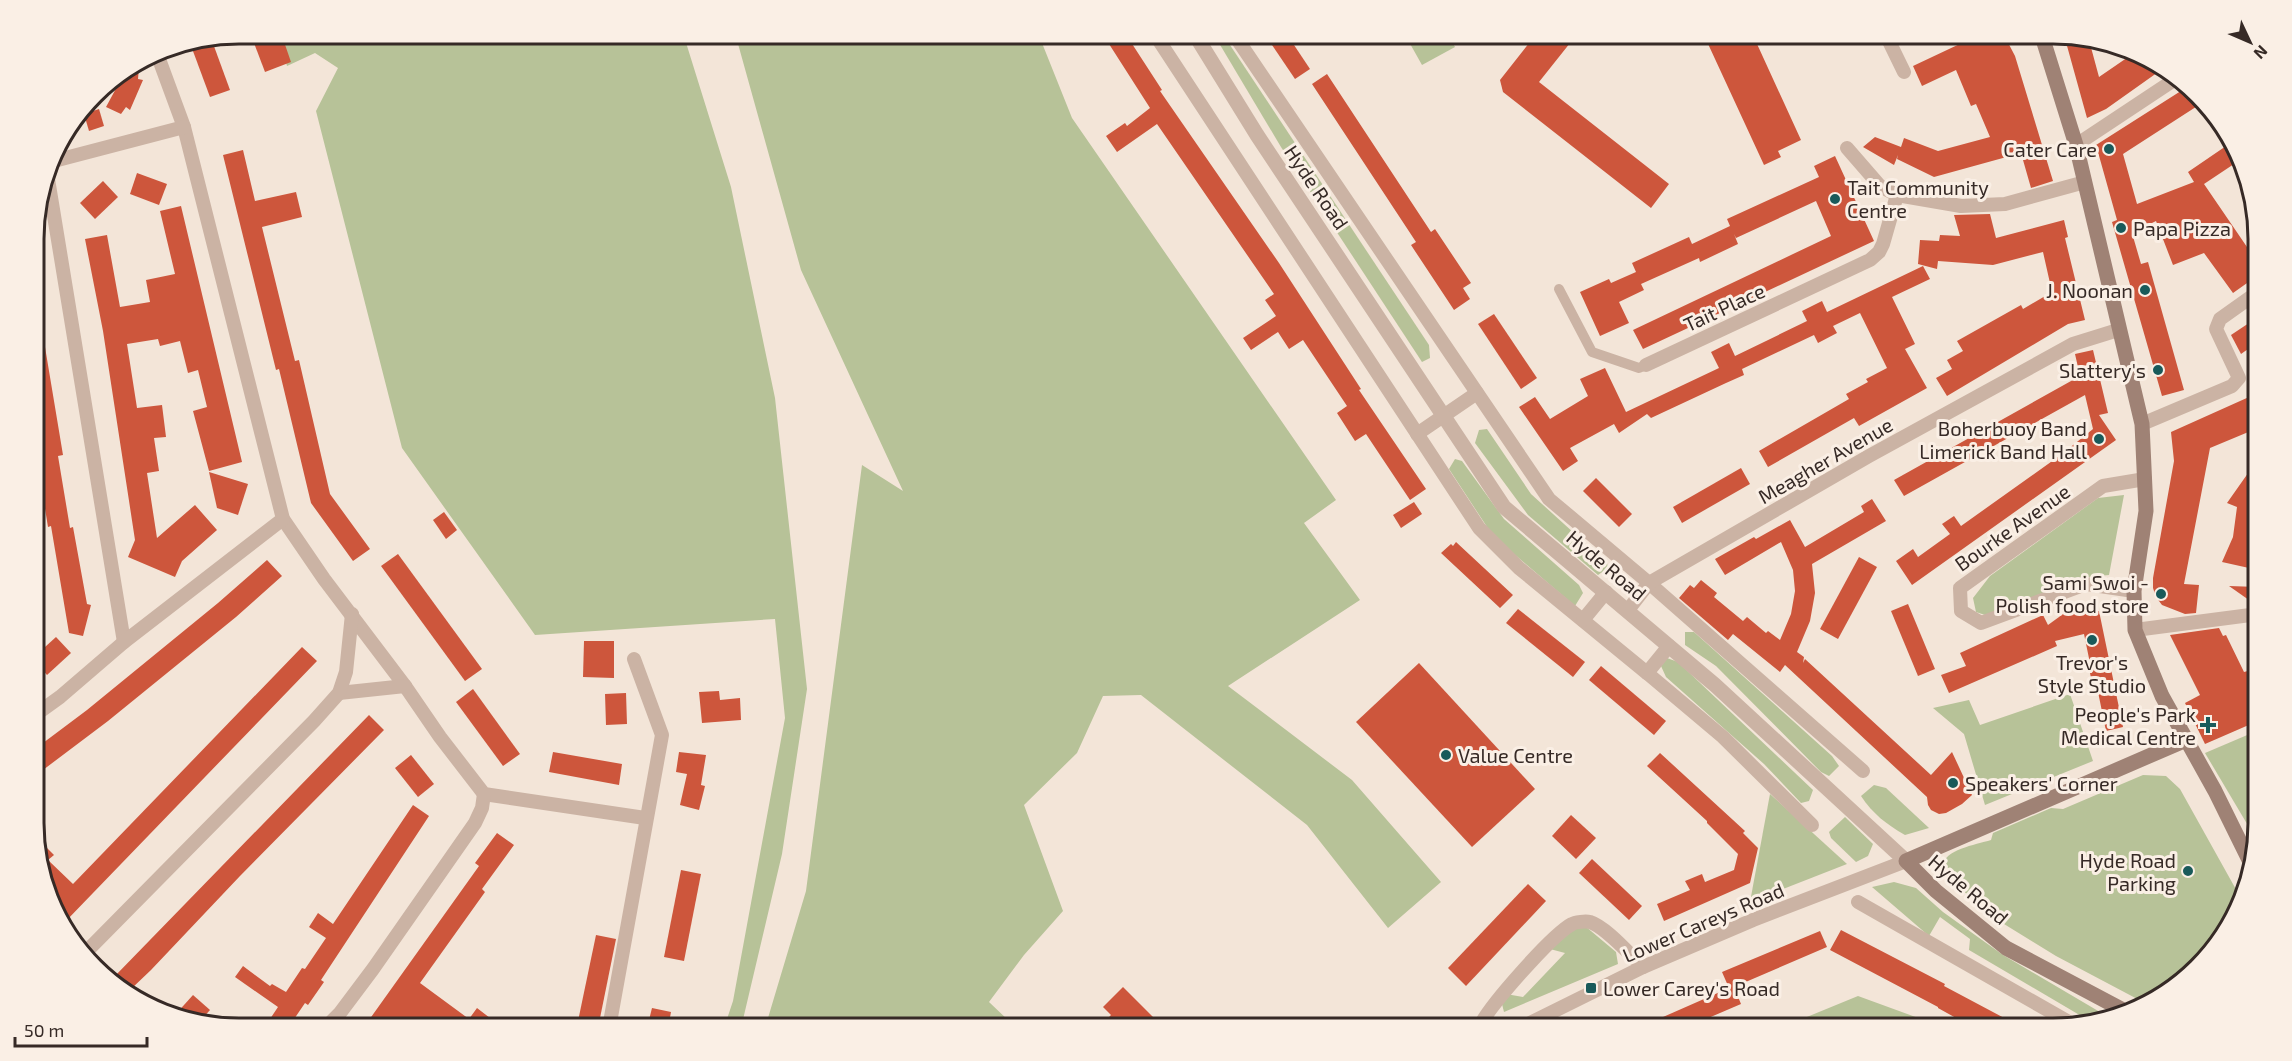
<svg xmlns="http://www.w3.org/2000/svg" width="2292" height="1061" font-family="'Exo 2',sans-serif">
<rect width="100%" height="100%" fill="#f3e5d8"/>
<g fill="#b7c298">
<polygon points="278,33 683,33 731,187 775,398 807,689 782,854 741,1028 724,1028 733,1001 785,718 775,619 535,635 402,448 316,111 338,68 315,53 287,66"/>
<polygon points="735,33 1038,33 1072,118 1336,500 1304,523 1360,600 1228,686 1352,780 1441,882 1388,928 1307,825 1141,695 1103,696 1077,753 1024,805 1063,911 1024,955 989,1002 1009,1021 1002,1028 765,1028 806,891 862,465 903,491 801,270"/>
<polygon points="1213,33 1222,33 1429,345 1430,358 1422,362 1281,147"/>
<polygon points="1404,33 1447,33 1455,47 1422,65"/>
<polygon points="1487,429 1531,494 1607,563 1608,568 1598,575 1528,515 1475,443 1479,430"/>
<polygon points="1455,459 1462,461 1504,519 1579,585 1583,593 1575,606 1493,536 1449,469"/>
<polygon points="2124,495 2109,575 2078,578 1988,616 1976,612 1973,598 1990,576 2098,498"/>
<polygon points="1685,632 1694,632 1832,756 1839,766 1829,776 1821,772 1716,666 1685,645"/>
<polygon points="1667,658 1678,662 1813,790 1809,801 1801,803 1764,764 1666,677 1661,666"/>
<polygon points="2070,694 2093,761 1985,805 1964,734 1933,708 1969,700 1980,725"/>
<polygon points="2259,730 2259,823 2256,839 2205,753"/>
<path d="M2143,775l23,1 14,13 63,113 -27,46 -48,45 -25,9 -87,-46 -52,-32 -53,-43c-26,-28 20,-35 40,-41l2,-7 58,-25 12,1z"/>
<path d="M1874,785l12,3 43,40 -24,7c-19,-11 -32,-21 -44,-39z"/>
<polygon points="1770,794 1847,864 1750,902"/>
<polygon points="1845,817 1873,844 1868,856 1856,862 1831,838 1829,832"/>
<polygon points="1894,882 1916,888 1943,912 2003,955 2105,1015 2088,1020 1969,950 1970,939 1940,917 1929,936 1872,887"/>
<polygon points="1585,926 1616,952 1618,964 1504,1012 1501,1000 1506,994 1523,997 1565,953 1550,949 1573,927"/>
<polygon points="1858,996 1932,1023 1937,1028 1780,1028"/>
</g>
<g fill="#cd563c">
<polygon points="278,33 281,33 291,62 265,72 254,43"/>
<polygon points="1102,33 1125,33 1162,90 1160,91 1279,263 1361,389 1359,390 1426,489 1410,500 1366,434 1355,441 1337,413 1347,406 1303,340 1289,349 1278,332 1251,350 1243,338 1276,316 1265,300 1274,294 1157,124 1117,152 1106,136 1125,123 1127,126 1150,108"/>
<polygon points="1264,33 1286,33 1310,69 1295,79"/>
<polygon points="1537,33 1578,33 1539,82 1669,184 1651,208 1503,92 1500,80"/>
<polygon points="1703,33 1752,33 1801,140 1778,151 1781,157 1764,165"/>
<polygon points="1983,33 2003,33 2015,56 2053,181 2031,188 2021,153 1934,177 1897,159 1898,155 1894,165 1863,147 1875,137 1901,147 1904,138 1938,151 1990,137 1976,104 1971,106 1956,70 1922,86 1913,66"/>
<polygon points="2064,35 2089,40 2099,77 2134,53 2138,53 2161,70 2106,109 2087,118"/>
<polygon points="211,38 230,90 210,97 190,43"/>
<polygon points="139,67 138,79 143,80 130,110 126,107 121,114 106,107 119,83 110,80 129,68"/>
<polygon points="1327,74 1431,232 1435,229 1471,283 1463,288 1470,299 1454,310 1411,245 1416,242 1312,84"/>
<polygon points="2184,89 2202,103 2123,154 2137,204 2194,182 2188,172 2229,144 2237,162 2204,184 2247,247 2252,243 2257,251 2257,276 2233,293 2204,253 2173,265 2156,221 2132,233 2141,264 2148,262 2184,390 2162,396 2112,222 2117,220 2096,145"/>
<polygon points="99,109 104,126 89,131 84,114"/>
<polygon points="243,150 255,201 296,192 302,217 262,227 295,361 299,360 330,494 370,549 353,561 311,503 279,369 276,370 223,155"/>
<polygon points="1835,156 1874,241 1643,349 1633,330 1831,236 1816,201 1736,238 1734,234 1738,244 1700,262 1699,258 1641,284 1644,290 1619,302 1629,323 1600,336 1580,292 1609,279 1611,283 1636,272 1632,263 1689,237 1692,244 1730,226 1727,219 1819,177 1814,166"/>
<polygon points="137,173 167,184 159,205 130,194"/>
<polygon points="103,181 118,197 95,219 80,203"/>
<polygon points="181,206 242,462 209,471 193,411 207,407 198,370 188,373 180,341 160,346 158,339 127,344 137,408 162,405 166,437 154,438 159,471 147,473 157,538 195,505 217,530 182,561 175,577 128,557 135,540 103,331 85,239 107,235 120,307 150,302 146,280 175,274 160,211"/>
<polygon points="1990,214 1996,238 2064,220 2068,237 2065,238 2085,320 2068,324 1947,396 1936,378 1952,369 1947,360 1963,351 1957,341 2021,305 2023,309 2052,292 2043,252 1993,265 1938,261 1937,269 1918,264 1920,240 1939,241 1940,235 1960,236 1954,215"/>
<polygon points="1923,266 1930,279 1892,297 1915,344 1905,349 1927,388 1859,426 1854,418 1768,467 1759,451 1849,399 1846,394 1868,382 1866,379 1887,368 1860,313 1833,326 1837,333 1818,343 1814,335 1742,369 1744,375 1726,383 1651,418 1647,414 1619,433 1614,424 1570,448 1578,461 1563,471 1519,407 1535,397 1550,419 1588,396 1580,379 1605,368 1626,412 1719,368 1711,352 1729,343 1735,356 1807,321 1802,311 1822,301 1827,312"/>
<polygon points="1494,314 1537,378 1521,389 1478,324"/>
<polygon points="2258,317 2258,342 2241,354 2231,335"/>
<polygon points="41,323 63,455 58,456 70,528 73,527 87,604 91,605 83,636 69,633 51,526 48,527 38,466 43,465 34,415 34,324"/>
<polygon points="2093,350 2108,413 2099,415 2116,440 1912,585 1896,561 1913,549 1918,557 1950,534 1942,524 1954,516 1961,526 2062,454 2093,429 2085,395 1904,496 1894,480 2080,376 2075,354"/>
<polygon points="2249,397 2258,418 2258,428 2210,448 2184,584 2199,585 2196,613 2185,614 2162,605 2156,597 2153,588 2153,578 2174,461 2171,432"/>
<polygon points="2258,459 2258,570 2222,562 2233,537 2237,507 2227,503"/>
<polygon points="1741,468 1750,484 1682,523 1673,507"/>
<polygon points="209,472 248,484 238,515 217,508"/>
<polygon points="1596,478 1632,514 1619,527 1583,491"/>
<polygon points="1872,499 1886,521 1812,564 1815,593 1810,621 1797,652 1804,657 1803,663 1805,659 1931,775 1952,752 1972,795 1962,804 1946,813 1939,814 1931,810 1928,805 1927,797 1785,665 1780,672 1733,634 1728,640 1679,598 1690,585 1694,588 1701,580 1717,593 1714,597 1743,621 1747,617 1766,633 1768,631 1780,640 1791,614 1795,591 1793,570 1781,542 1725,575 1715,559 1754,537 1756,539 1790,520 1805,547 1864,512 1861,506"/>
<polygon points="1414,502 1422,514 1401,528 1393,515"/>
<polygon points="444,512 457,530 446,539 433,520"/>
<polygon points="1456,542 1513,595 1500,608 1441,553 1451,544 1453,546"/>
<polygon points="398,554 482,669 465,681 381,566"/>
<polygon points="1859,557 1877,567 1838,639 1820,629"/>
<polygon points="267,560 282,576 236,617 108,721 35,776 35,749 87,710 218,603"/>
<polygon points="2229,586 2258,587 2258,605 2256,605"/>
<polygon points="1908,604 1935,669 1918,676 1891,611"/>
<polygon points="2080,607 2081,614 2099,611 2123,727 2106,731 2097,687 2093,688 2090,673 2092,673 2084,634 2055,641 2057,646 1949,693 1941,675 1966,666 1960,653 2043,615 2048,625 2070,609"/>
<polygon points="1518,609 1585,662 1573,677 1506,623"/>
<polygon points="2219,628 2223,636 2226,635 2244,672 2259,668 2259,717 2250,721 2251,724 2205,744 2185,703 2200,695 2170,635"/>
<polygon points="56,637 71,653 47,675 34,660 34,657"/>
<polygon points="584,641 614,641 614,678 583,677"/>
<polygon points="302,647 317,661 65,922 56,901 60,897 51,888 35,850 35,836 54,855 48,860 73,884"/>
<polygon points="1419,663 1535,789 1472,847 1356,722"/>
<polygon points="1601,666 1666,721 1654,735 1589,680"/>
<polygon points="473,689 520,754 503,766 456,702"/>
<polygon points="719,691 720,700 740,698 741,720 702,723 699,692"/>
<polygon points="626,693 627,724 606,725 605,694"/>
<polygon points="369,715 384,730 240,876 151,970 130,990 114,977"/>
<polygon points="553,752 622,764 619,785 549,772"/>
<polygon points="679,752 706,755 701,785 705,786 699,810 680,805 687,774 676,772"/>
<polygon points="1660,753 1745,831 1743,833 1758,848 1750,883 1664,921 1657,904 1690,890 1685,881 1702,874 1705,882 1734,870 1738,854 1707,823 1707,821 1647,766"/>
<polygon points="411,755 434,784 418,797 395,768"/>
<polygon points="413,805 429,816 321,980 324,982 308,1005 305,1003 288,1028 264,1028 278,1007 235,977 243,966 270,986 272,984 286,992 302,968 305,969 326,938 309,927 318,913 333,924"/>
<polygon points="1571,815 1596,838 1576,859 1552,836"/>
<polygon points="497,833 514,845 482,889 485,892 420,983 469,1019 477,1008 503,1028 379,1028 369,1020 479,866 475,863"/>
<polygon points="1592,859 1642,906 1629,920 1579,873"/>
<polygon points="681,870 701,874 684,961 664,957"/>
<polygon points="1528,884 1546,901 1466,986 1448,968"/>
<polygon points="1841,930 1945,984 1944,986 2023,1028 1974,1028 1938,1008 1938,1007 1830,950"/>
<polygon points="1820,931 1827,947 1734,987 1741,1004 1685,1028 1638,1028 1729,988 1722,972"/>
<polygon points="596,935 616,939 598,1028 584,1028 577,1026"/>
<polygon points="1123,987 1164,1028 1098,1028 1111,1015 1103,1007"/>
<polygon points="193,995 210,1010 201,1020 175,1015"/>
<polygon points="652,1008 671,1012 668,1028 647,1028"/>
</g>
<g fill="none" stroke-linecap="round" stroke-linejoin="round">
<polyline stroke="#cbb3a4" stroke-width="10" points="1559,289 1592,352 1639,368 1646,365"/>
<g stroke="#cbb3a4" stroke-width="14">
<polyline points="1154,33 1479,528 1519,568 1647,673"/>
<polyline points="1233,33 1549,499 1649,583 1863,771"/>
<polyline points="1885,33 1904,72"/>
<polyline points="156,51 184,127 283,519 324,579 405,686 440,737 484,794 645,818"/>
<polyline points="2076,145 2174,80"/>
<polyline points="1847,148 1880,186 1897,195 1961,206 2005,204 2085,182"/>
<polyline points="50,162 184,127"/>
<polyline points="47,173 124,642"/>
<polyline points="1646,365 1870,260 1879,252 1883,244 1897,195"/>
<polyline points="2142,424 2232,386 2239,378 2216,329 2220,319 2258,292"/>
<polyline points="1417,434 1477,393"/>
<polyline points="2134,591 2086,584 1981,623 1961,611 1960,588 2103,486 2145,479"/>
<polyline points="1628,610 1649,583 1869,456 2073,344 2118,330"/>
<polyline points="1583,620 1606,592"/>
<polyline points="2135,630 2258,614"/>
<polyline points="1669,646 1647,673 1723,737 1812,825"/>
<polyline points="339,693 405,686"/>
<polyline points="35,715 60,697 124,642 283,519"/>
<polyline points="1858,902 2074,1025"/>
<polyline points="84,954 314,721 339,693 346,672 352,614"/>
<polyline points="325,1028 340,1013 373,969 475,823 482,808 484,794"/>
<polyline points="609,1028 662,735 634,659"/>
<path d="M1479,1028c8,-20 73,-93 93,-104 3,-2 14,-3 18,-2 16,5 40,33 53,45"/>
<polyline points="1520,1028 1643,967 1753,920 1906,861"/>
</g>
<polyline stroke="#cbb3a4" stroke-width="15" points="1194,33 1257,135 1504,507 1715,685 1906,861"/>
<g stroke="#9f8275" stroke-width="15">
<polyline points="2041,33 2076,145 2142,424 2146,511 2134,591 2135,630 2162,696 2215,791 2251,864"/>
<polyline points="2121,1009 2006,948 1936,891 1906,861 2186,740"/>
</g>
</g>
<g fill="#195a5a" stroke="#faefe5" stroke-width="2">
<circle cx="2109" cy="149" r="6"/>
<circle cx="1835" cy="199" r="6"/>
<circle cx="2121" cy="228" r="6"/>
<circle cx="2145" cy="290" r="6"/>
<circle cx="2158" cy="370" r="6"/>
<circle cx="2099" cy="439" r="6"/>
<circle cx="2161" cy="594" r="6"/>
<circle cx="2092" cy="640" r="6"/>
<path d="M2205 716h6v6h6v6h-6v6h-6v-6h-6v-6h6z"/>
<circle cx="1446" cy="755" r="6"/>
<circle cx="1953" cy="783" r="6"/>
<circle cx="2188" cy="871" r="6"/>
<rect x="1585" y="982" width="12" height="12" rx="3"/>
</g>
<g text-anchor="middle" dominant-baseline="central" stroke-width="6" stroke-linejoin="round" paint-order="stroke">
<g font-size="20" fill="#362a26" stroke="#faefe5" text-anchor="end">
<text x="2097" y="149">Cater Care</text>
<text x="1847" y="187" text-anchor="start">Tait Community<tspan x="1847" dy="23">Centre</tspan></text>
<text x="2133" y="228" text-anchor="start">Papa Pizza</text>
<text x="2133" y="290">J. Noonan</text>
<text x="2146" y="370">Slattery's</text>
<text x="2087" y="428">Boherbuoy Band<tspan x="2087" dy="23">Limerick Band Hall</tspan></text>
<text x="2149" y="582">Sami Swoi -<tspan x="2149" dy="23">Polish food store</tspan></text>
<text x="2092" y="662" text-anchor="middle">Trevor's<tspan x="2092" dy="23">Style Studio</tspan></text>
<text x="2196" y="714">People's Park<tspan x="2196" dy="23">Medical Centre</tspan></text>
<text x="1458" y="755" text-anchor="start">Value Centre</text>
<text x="1965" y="783" text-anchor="start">Speakers' Corner</text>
<text x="2176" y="860">Hyde Road<tspan x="2176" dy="23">Parking</tspan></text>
<text x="1603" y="988" text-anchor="start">Lower Carey's Road</text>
</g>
<g font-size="20" fill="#362a26" stroke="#faefe5">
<text transform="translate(1317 187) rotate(56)">Hyde Road</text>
<text transform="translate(1724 307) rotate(-25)">Tait Place</text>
<text transform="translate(1825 460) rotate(-30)">Meagher Avenue</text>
<text transform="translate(2012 527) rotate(-35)">Bourke Avenue</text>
<text transform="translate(1607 565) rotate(40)">Hyde Road</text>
<text transform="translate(1969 889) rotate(40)">Hyde Road</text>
<text transform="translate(1703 922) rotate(-23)">Lower Careys Road</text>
</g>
</g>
<path d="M0 0H2292V1061H0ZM239 44H2053A195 195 0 0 1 2248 239V823A195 195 0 0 1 2053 1018H239A195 195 0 0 1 44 823V239A195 195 0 0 1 239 44Z" fill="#faefe5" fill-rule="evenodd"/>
<path fill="none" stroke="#362a26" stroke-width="3" d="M239 44H2053A195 195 0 0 1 2248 239V823A195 195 0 0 1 2053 1018H239A195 195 0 0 1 44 823V239A195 195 0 0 1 239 44Z"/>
<g transform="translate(2250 42) rotate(134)" stroke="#faefe5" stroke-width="4.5" paint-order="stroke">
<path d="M0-4.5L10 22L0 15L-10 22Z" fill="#362a26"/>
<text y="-9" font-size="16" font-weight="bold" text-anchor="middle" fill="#362a26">N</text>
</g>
<path d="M15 1037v9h132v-9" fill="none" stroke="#362a26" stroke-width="3"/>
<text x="24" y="1037" font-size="18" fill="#362a26" stroke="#faefe5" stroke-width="4.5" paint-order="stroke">50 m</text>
</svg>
